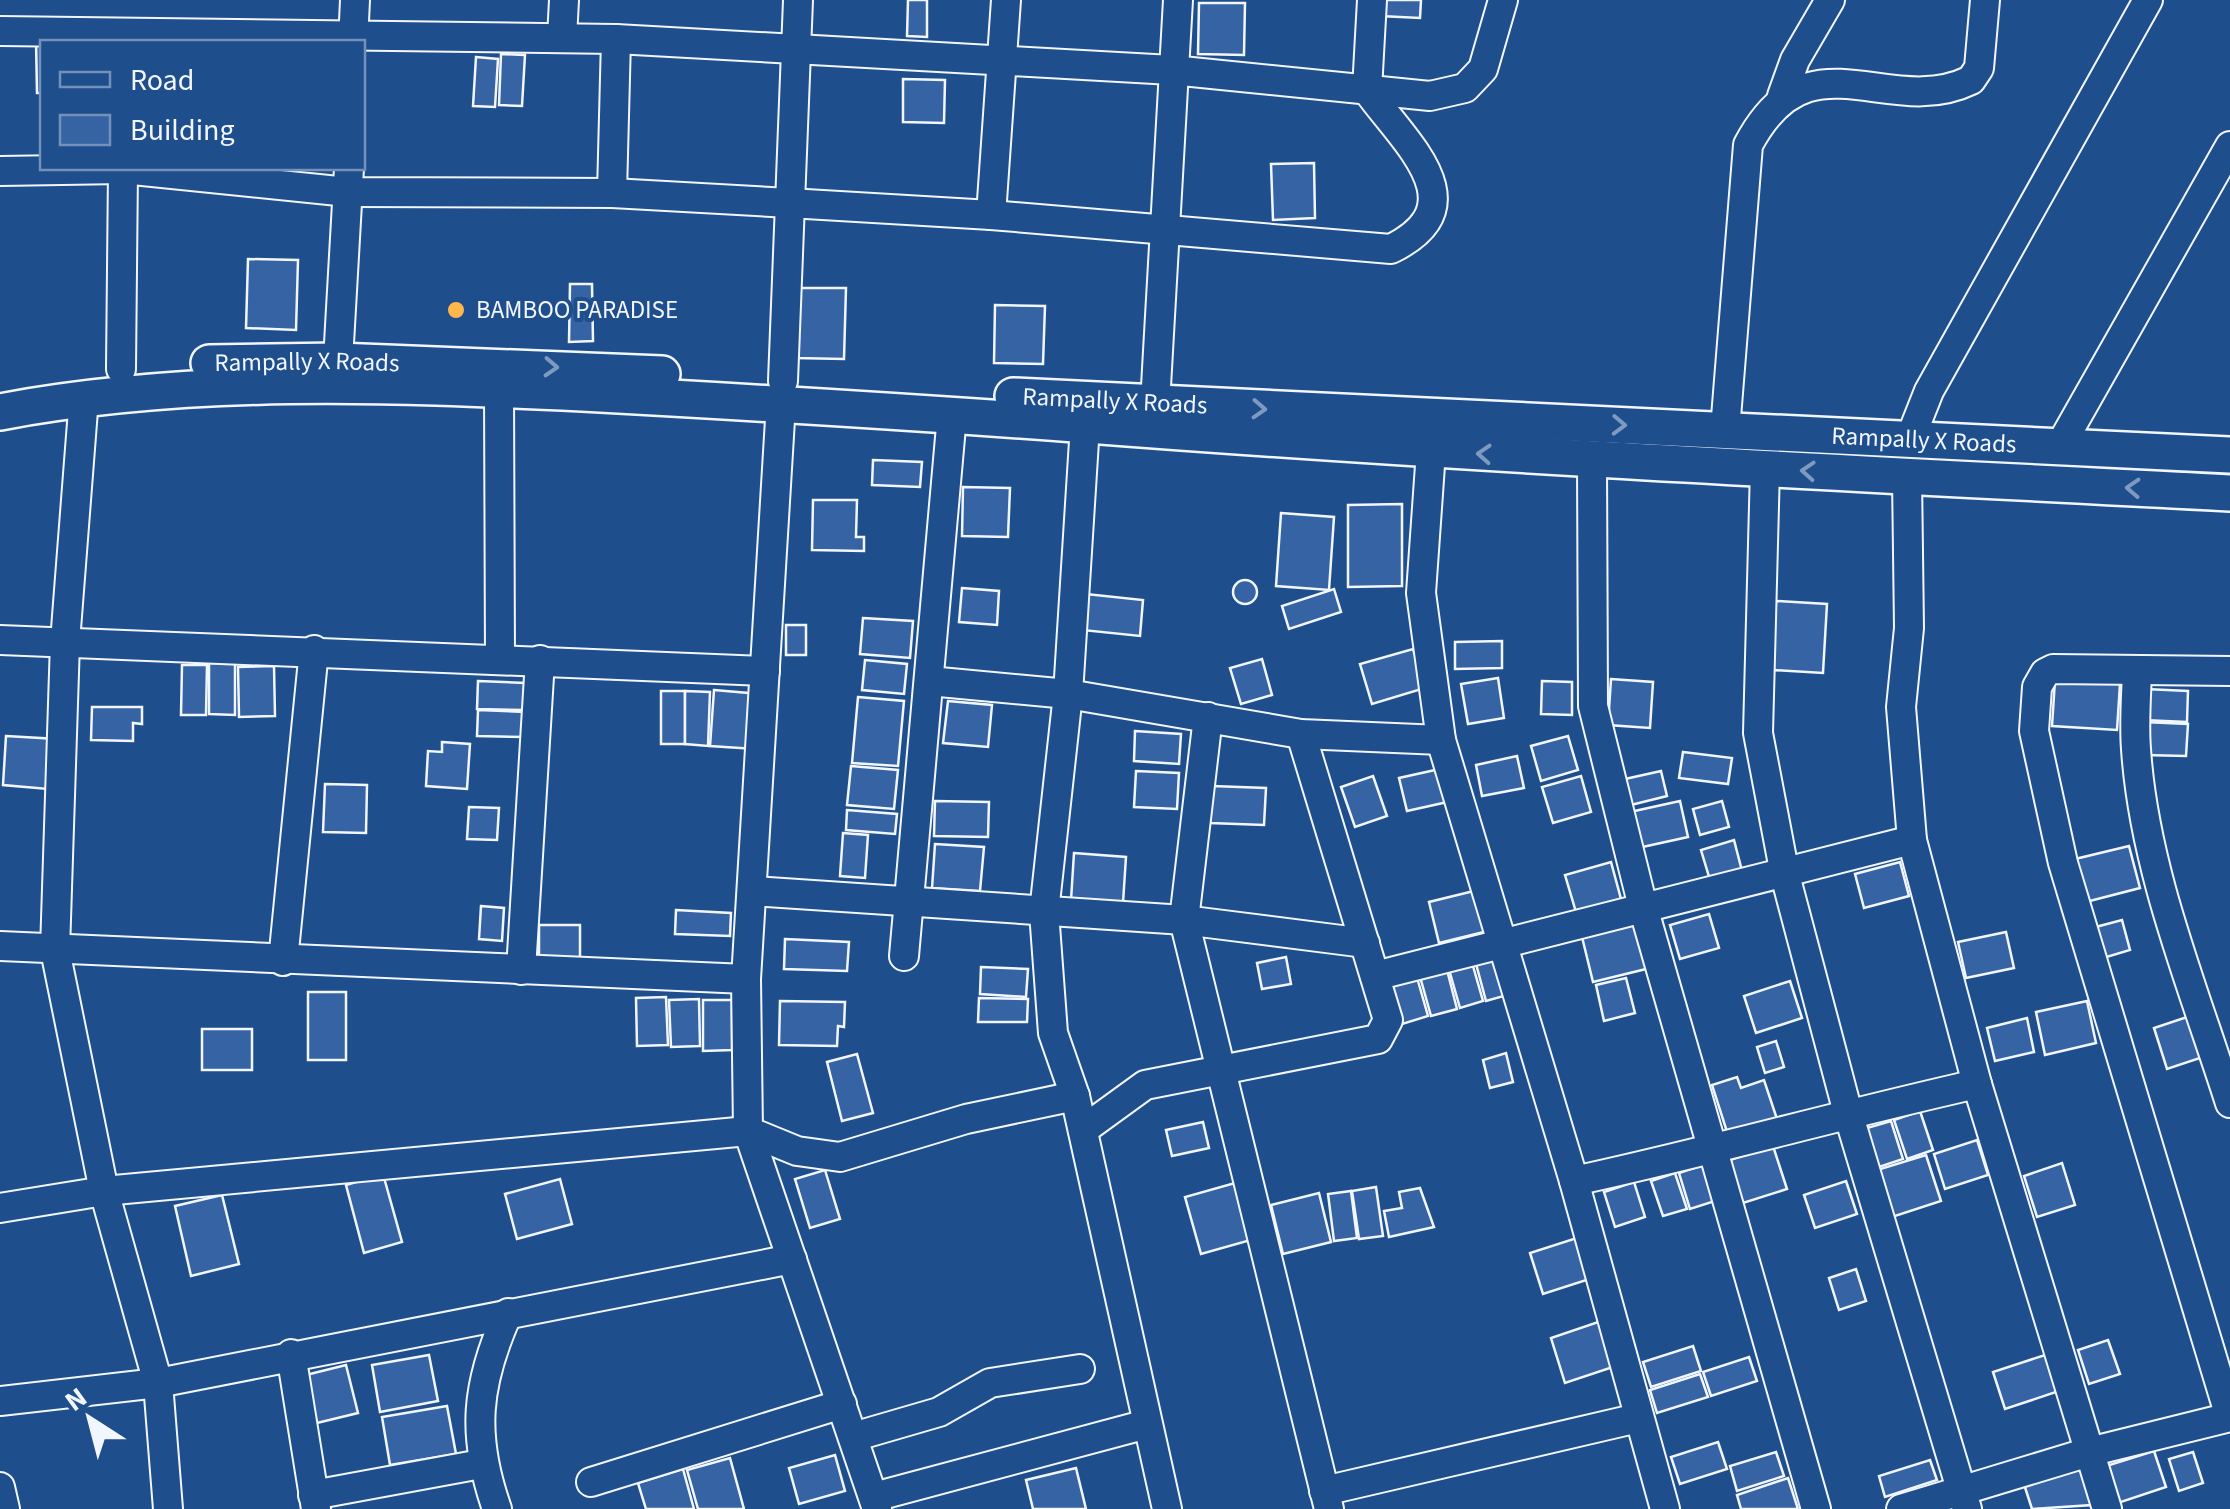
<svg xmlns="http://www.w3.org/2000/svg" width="2230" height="1509" font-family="'Source Sans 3',sans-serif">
<rect width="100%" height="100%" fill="#1f4e8c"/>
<g fill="#3563a3" stroke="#f2f6ff" stroke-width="2.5">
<polygon points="908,0 927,0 927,37 907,36"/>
<polygon points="1381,0 1421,0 1420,18 1380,16"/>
<polygon points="1199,3 1245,3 1244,55 1198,54"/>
<polygon points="36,40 42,42 42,93 37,93"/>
<polygon points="501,54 525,55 522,106 499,105"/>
<polygon points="476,57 498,59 495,107 473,106"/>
<polygon points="903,79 945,80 944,123 903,122"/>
<polygon points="1314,163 1315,218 1273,220 1271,164"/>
<polygon points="248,259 298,260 296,330 246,328"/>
<polygon points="570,284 592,284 593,341 569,342"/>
<polygon points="796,288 846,288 844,359 795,358"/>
<polygon points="995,305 1045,306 1043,364 994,363"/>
<polygon points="873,460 922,462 920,487 872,485"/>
<polygon points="963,487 1010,488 1008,537 962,536"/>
<polygon points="813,500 857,500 856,537 864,537 864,551 812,550"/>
<polygon points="1402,504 1402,586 1348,587 1348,505"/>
<polygon points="1281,513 1334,517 1329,590 1276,586"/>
<circle cx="1245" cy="592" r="12"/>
<polygon points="962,588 999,591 997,625 959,622"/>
<polygon points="1334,589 1341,612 1289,629 1282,606"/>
<polygon points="1086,594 1143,600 1140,636 1082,630"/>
<polygon points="1776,601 1827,604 1823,673 1772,670"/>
<polygon points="863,618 913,621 910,658 860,654"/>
<rect x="786" y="625" width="20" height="30"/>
<polygon points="1502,641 1502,668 1455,669 1455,642"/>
<polygon points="1413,649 1425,688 1372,704 1360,664"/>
<polygon points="1262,659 1272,695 1241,704 1230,668"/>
<polygon points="865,660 907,664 904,694 862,690"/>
<polygon points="209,663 235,663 235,715 209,714"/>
<polygon points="182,665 207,665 206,715 181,715"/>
<polygon points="274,666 275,716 239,717 238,667"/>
<polygon points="1498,678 1504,718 1468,724 1461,684"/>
<polygon points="1611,679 1653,682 1650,728 1608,725"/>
<polygon points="2055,680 2120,684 2117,730 2052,726"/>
<polygon points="478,681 525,683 524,710 477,709"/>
<polygon points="1542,681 1572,682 1572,715 1541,714"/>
<polygon points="2145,689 2188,691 2187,722 2143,720"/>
<polygon points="714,690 760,694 755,749 710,746"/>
<rect x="661" y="691" width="24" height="53"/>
<polygon points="685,691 710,692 708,746 685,744"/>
<polygon points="858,697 904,701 898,766 852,763"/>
<polygon points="948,701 992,705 988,747 943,743"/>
<polygon points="92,707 142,707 142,724 133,723 133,741 91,740"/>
<polygon points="478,710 526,712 525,737 477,736"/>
<polygon points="2144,722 2188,724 2186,756 2143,755"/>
<polygon points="1135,731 1181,734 1179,764 1134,761"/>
<polygon points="6,736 57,739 48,789 3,785"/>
<polygon points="1568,736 1578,770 1541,781 1531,746"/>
<polygon points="442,742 470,744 467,789 426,786 428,751 442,752"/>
<polygon points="1683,752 1732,758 1728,784 1679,778"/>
<polygon points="1517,756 1524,788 1482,796 1476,765"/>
<polygon points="851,766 898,770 894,809 847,805"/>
<polygon points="1444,768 1452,801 1407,811 1399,778"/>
<polygon points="1136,771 1179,773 1177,809 1134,807"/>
<polygon points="1661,771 1667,796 1631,805 1625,779"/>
<polygon points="1373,776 1387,816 1355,827 1341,787"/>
<polygon points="1581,776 1591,812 1553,823 1542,787"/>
<polygon points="325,784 367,785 366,833 323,832"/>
<polygon points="1212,786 1266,788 1264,825 1210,823"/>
<polygon points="935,801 989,802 988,837 934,836"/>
<polygon points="1680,801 1688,837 1638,848 1630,812"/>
<polygon points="1722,801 1729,827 1700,835 1693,809"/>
<polygon points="469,807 499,808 497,840 467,839"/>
<polygon points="847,810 897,814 895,834 846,830"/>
<polygon points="843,833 868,835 865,878 840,876"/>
<polygon points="1734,840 1742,871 1710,880 1701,850"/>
<polygon points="935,844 984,847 980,891 932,888"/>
<polygon points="2129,846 2140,888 2082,903 2071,860"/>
<polygon points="1074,853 1126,857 1123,903 1071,900"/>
<polygon points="1611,862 1621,899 1576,912 1565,875"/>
<polygon points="1900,862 1909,896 1864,908 1855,874"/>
<polygon points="1486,888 1496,929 1439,943 1429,902"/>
<polygon points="481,906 504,908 502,941 479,939"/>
<polygon points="676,910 731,913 730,936 675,934"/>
<polygon points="1709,914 1719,948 1680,959 1670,925"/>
<polygon points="2122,920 2130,950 2100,959 2092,928"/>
<polygon points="1635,924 1646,969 1593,982 1582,937"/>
<polygon points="539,925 580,925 580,957 539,958"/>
<polygon points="2006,932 2014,968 1966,978 1958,942"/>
<polygon points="785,939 849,942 847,971 784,969"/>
<polygon points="1500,953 1511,994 1486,1001 1475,960"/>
<polygon points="1286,957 1291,984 1262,989 1257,963"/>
<polygon points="1471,959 1483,1001 1460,1008 1448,966"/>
<polygon points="1446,966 1457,1009 1431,1016 1419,973"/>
<polygon points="981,967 1028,969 1026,997 980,994"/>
<polygon points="1416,974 1428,1016 1399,1025 1387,983"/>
<polygon points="1626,978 1635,1013 1604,1021 1596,985"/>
<polygon points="1790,981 1802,1018 1756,1033 1744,996"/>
<rect x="308" y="992" width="38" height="68"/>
<polygon points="666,997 668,1045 637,1046 636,998"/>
<polygon points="979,998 1028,999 1027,1022 978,1022"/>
<polygon points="699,999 700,1046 671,1047 669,1000"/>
<polygon points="703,1000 732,1000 732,1050 703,1051"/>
<polygon points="780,1001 845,1002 844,1027 838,1026 837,1046 779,1045"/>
<polygon points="2087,1001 2096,1043 2045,1055 2036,1012"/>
<polygon points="2187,1017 2200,1058 2167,1069 2154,1028"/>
<polygon points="2027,1018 2034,1052 1995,1061 1987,1028"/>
<rect x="202" y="1029" width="50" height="41"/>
<polygon points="1776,1041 1784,1067 1765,1073 1757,1047"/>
<polygon points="1506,1053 1513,1082 1490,1088 1483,1060"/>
<polygon points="857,1054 873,1113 842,1121 827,1062"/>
<polygon points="1737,1077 1741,1088 1764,1080 1777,1119 1728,1135 1712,1085"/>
<polygon points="1920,1111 1933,1150 1907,1159 1894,1120"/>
<polygon points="1891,1121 1903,1159 1879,1167 1867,1128"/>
<polygon points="1203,1122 1209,1148 1172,1156 1166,1130"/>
<polygon points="1977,1140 1988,1175 1945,1189 1934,1154"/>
<polygon points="1773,1146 1787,1189 1743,1203 1730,1160"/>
<polygon points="1926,1155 1941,1201 1892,1217 1877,1170"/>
<polygon points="2062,1163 2075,1205 2037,1217 2024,1176"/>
<polygon points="1703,1165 1715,1201 1690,1209 1679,1173"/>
<polygon points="825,1170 840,1219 810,1228 795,1179"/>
<polygon points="1675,1173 1687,1209 1663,1216 1651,1181"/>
<polygon points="383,1174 402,1242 364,1253 346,1185"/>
<polygon points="560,1179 572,1224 517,1239 505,1194"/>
<polygon points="1242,1181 1258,1238 1201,1254 1185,1197"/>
<polygon points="1846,1181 1857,1214 1815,1228 1804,1195"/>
<polygon points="1634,1182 1645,1217 1615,1227 1604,1192"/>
<polygon points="1376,1187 1383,1236 1359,1239 1352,1191"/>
<polygon points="1420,1188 1434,1227 1389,1237 1384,1211 1402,1208 1399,1192"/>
<polygon points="1351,1191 1357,1238 1334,1241 1328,1194"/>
<polygon points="1319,1193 1331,1242 1283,1254 1271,1205"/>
<polygon points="222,1195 239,1264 191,1276 175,1206"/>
<polygon points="1586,1235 1599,1276 1543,1294 1530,1253"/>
<polygon points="1856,1269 1866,1301 1839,1310 1829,1278"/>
<polygon points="1604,1320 1619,1365 1565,1383 1551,1338"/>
<polygon points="2108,1340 2120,1374 2089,1384 2078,1350"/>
<polygon points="1693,1346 1701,1371 1651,1387 1643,1362"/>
<polygon points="2048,1354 2059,1391 2005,1409 1993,1372"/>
<polygon points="429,1355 438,1401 380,1412 372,1365"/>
<polygon points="1749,1357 1757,1381 1711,1396 1703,1372"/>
<polygon points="346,1365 358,1413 317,1423 306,1375"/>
<polygon points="1700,1374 1708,1397 1657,1413 1650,1390"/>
<polygon points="447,1406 456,1454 390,1465 382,1417"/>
<polygon points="1718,1442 1727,1469 1680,1484 1671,1457"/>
<polygon points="2154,1451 2166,1487 2115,1504 2103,1467"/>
<polygon points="1776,1452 1784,1476 1737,1491 1730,1466"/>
<polygon points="2193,1452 2203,1483 2179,1491 2169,1459"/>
<polygon points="835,1455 845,1491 799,1504 789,1468"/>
<polygon points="2077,1457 2092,1505 2032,1509 2021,1475"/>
<polygon points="730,1458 744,1509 698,1509 687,1470"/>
<polygon points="1930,1460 1937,1480 1885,1497 1879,1476"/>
<polygon points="1076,1468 1086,1509 1033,1509 1026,1480"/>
<polygon points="683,1469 694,1509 646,1509 638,1483"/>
<polygon points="1788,1478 1798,1509 1741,1509 1737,1495"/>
</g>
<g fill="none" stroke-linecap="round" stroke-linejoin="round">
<defs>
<g id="minor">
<polyline points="0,31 616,39 1172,70 1430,96 1465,88 1483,69 1503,0"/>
<polyline points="562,38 564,0"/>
<polyline points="353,42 355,0"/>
<polyline points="1782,96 1795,60 1830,0"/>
<path d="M0,171l123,-2 225,23 264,1 177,10 202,12 400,34c89,-44 14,-106 -24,-159l5,-90"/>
<polyline points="612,193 616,39"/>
<polyline points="991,215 1006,0"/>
<polyline points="338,361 349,168"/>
<polyline points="121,369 123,169"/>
<polyline points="783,381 798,0"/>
<polyline points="499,389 500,658"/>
<polyline points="84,397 65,642 55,950 104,1191 158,1383 168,1509"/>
<polyline points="781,403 746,979 748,1131 877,1509"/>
<polyline points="1155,404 1178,0"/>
<polyline points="1085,425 1068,694 1044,912 1053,1033 1075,1096 1167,1509"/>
<path d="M1725,430l23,-285c61,-116 139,-24 223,-65l8,-12 6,-68"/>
<polyline points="1910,439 1929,391 2148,0"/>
<polyline points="2060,446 2230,146"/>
<polyline points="1431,451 1421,593 1441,740 1574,1181 1665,1509"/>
<polyline points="1592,461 1593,706 1643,907 1816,1509"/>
<polyline points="1765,468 1758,733 1785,875 1848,1113 1967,1509"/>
<polyline points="1907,477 1909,628 1901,707 1912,840 1977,1084 2107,1509"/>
<polyline points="0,640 765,671"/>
<polyline points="2230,671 2053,669 2045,673 2037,687 2034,731 2063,863 2230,1417"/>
<path d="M2137,673c-1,25 -3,51 -1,76 8,121 58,240 94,354"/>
<polyline points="929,681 1068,694 1301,734 1441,740"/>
<polyline points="1208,717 1184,920 1329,1509"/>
<polyline points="753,891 1184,920 1365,943"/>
<polyline points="0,946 746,979"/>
<polyline points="904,956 952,415"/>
<polyline points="283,961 314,650"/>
<polyline points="521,970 540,660"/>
<polyline points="1375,976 1912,840"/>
<polyline points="1083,1130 1145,1085 1378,1039 1388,1020 1301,734"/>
<path d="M1574,1181c135,-29 268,-67 403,-97"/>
<polyline points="0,1208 104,1191 748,1131 797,1151 840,1157 966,1119 1075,1096"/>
<polyline points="291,1354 316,1509"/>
<polyline points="0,1401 158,1383 792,1259"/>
<polyline points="853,1437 939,1412 990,1383 1080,1369"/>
<polyline points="591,1482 842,1404"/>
<polyline points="0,1487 5,1509"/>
<polyline points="1324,1491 1638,1418"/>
<polyline points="313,1495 481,1464"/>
<polyline points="874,1497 1147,1424"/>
<path d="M497,1509c-26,-74 -21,-125 11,-196"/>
<polyline points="1901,1509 2089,1452 2230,1417"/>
</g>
<g id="major">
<path id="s1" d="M209,363l129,-2 324,13"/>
<path id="s2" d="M1013,396l1217,59"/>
<path d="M0,412c192,-36 387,-28 582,-19 165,9 329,19 493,31 385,30 770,49 1155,69"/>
</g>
</defs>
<use href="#minor" stroke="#f2f6ff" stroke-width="32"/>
<use href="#major" stroke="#f2f6ff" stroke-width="40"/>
<use href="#minor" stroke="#1f4e8c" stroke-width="28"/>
<use href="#major" stroke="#1f4e8c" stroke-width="35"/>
</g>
<defs><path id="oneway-chevron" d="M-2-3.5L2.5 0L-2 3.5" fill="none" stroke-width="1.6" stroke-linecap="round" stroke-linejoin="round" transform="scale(2.5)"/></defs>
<g stroke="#7e9ac0">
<use href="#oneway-chevron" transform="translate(551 367) rotate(3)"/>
<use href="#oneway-chevron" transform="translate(1259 409) rotate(3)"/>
<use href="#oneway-chevron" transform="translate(1619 425) rotate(2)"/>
<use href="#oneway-chevron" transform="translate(1484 454) rotate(-176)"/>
<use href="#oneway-chevron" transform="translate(1808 471) rotate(-176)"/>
<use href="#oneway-chevron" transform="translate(2133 488) rotate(-177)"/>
</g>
<circle fill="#ffb74d" stroke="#1f4e8c" stroke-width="4" cx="456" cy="310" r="10"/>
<g text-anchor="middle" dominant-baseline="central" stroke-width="8" stroke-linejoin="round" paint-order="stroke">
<g font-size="25" fill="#f2f6ff" stroke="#1f4e8c" text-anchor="start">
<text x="476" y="310">BAMBOO PARADISE</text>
</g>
<g font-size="25" fill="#f2f6ff" stroke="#1f4e8c">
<text stroke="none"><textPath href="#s1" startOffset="98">Rampally X Roads</textPath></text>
<text stroke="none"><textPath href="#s2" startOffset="102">Rampally X Roads</textPath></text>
<text stroke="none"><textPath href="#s2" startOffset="912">Rampally X Roads</textPath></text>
</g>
</g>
<rect x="40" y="40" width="325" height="130" fill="#1f4e8c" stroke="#7391ba" stroke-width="2.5"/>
<rect x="60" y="72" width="50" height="15" fill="#1f4e8c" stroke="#7391ba" stroke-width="2.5"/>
<text x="130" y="90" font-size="30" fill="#f2f6ff">Road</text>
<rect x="60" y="115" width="50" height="30" fill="#3563a3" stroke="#7391ba" stroke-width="2.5"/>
<text x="130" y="140" font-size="30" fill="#f2f6ff">Building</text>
<g transform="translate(90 1419) rotate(324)" stroke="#1f4e8c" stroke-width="8" paint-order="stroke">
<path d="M0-8L18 38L0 25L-18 38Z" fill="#f2f6ff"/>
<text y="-15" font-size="28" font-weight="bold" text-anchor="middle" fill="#f2f6ff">N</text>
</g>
</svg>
